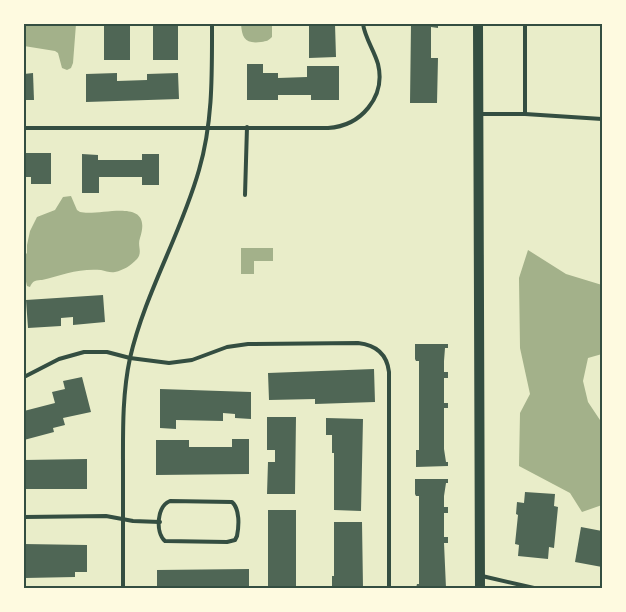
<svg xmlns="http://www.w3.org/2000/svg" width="626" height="612" font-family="'Work Sans',sans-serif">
<rect width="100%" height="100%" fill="#e9edc9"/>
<g fill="#a3b18a">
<polygon points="25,24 76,24 73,63 71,68 67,70 62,68 58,53 55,51 24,46"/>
<path d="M241,24h31v13c-4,4 -5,4 -11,5 -16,2 -19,-4 -20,-18z"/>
<path d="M71,196l6,14 3,2c20,5 74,-17 60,26 -3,8 3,14 -3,21 -7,7 -13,11 -22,13 -5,1 -9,-1 -14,-2 -21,-2 -40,5 -59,10 -2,0 -5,0 -7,1 -3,1 -4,4 -5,6l-3,-1 -3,-13 2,-12 -2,-5 3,-3v-8l3,-14 7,-14 18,-7 8,-13z"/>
<polygon points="241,248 273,248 273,261 254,261 254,274 241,274"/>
<polygon points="528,250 566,274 602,285 602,354 588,358 583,381 588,402 602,423 602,505 582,512 570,493 519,466 520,413 530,394 520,348 519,278"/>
</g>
<g fill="#4f6655">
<rect x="104" y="24" width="26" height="36"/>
<rect x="153" y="24" width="25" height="36"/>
<polygon points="315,24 335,24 336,57 309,58 309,26 315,26"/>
<polygon points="411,24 438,24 438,28 431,27 431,58 438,58 437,103 410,103"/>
<polygon points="247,64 263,64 263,73 278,73 278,78 307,77 307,66 339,66 339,100 311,100 311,95 278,95 278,100 247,100"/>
<polygon points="33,73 34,100 24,100 24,74"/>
<polygon points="117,73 117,81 147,80 147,74 178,73 179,99 86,102 86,74"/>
<polygon points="24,153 51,153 51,184 31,184 31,177 24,177"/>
<polygon points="82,154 98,155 98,160 142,160 142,154 159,154 159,185 142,185 142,177 99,177 99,193 82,193"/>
<polygon points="103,295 105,322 73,325 73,317 61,318 61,326 28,328 26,300"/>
<polygon points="415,344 448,344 448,348 445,348 444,361 444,372 448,372 448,378 444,378 444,403 448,403 448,408 444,408 444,449 446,462 448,462 448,466 416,467 416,450 419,450 419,361 416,361 415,359"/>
<polygon points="374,369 375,402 315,404 315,399 269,400 268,373"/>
<polygon points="82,377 91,412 63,418 65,425 53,428 54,432 24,440 24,411 55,403 52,392 65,389 63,381"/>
<polygon points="160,389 251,392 251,419 235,418 235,414 223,413 223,421 176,420 176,429 160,428"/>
<polygon points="267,417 296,417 295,494 267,494 268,462 275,462 275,450 267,450"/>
<polygon points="326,418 363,419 361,511 334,510 334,453 332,453 332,435 326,435"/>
<polygon points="232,439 249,439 249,474 156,475 156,440 189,440 189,447 232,447"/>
<polygon points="87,459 87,489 24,489 24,460"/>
<polygon points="415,479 448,479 448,483 446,483 444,496 444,507 448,507 448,513 444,513 444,537 448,537 448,543 444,543 446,588 416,588 417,584 419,584 419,496 416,496 415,494"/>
<polygon points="525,492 555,494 554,506 558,507 554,548 549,547 548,559 518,556 519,545 515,544 518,515 516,514 517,502 524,503"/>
<rect x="268" y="510" width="28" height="78"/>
<polygon points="334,522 362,522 363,588 335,588 334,587 332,587 332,576 334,576"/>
<polygon points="581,527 602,531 602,567 575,562"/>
<polygon points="24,544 87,545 87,572 75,572 75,577 25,578"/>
<polygon points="249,569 249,588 157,588 157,570"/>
</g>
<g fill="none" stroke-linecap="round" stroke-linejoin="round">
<g stroke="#344e41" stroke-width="4">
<polyline points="480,114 525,114 602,119"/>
<polyline points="525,114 525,24"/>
<path d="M24,128h304c33,-2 58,-31 50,-64 -4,-14 -13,-26 -15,-40"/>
<polyline points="245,195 247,127"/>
<path d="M24,377l35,-18 25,-7h23l23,6 39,5 23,-3 35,-13 21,-3 110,-1c18,2 29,11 31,29v216"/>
<path d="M170,501l62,1c8,7 7,24 5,34l-2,4 -8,2 -62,-1c-10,-9 -8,-35 5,-40z"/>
<polyline points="24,517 106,516 133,521 160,522"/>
<polyline points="482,576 534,588"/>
<path d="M123,588c0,-39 0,-78 0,-117 0,-38 -1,-76 7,-113 15,-65 51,-124 69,-188 14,-48 13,-96 13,-146"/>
</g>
<polyline stroke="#344e41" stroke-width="10" points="478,24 480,588"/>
</g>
<rect width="626" height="612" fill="none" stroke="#fefae0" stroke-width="50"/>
<rect x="25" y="25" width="576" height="562" fill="none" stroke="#344e41" stroke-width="2"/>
</svg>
